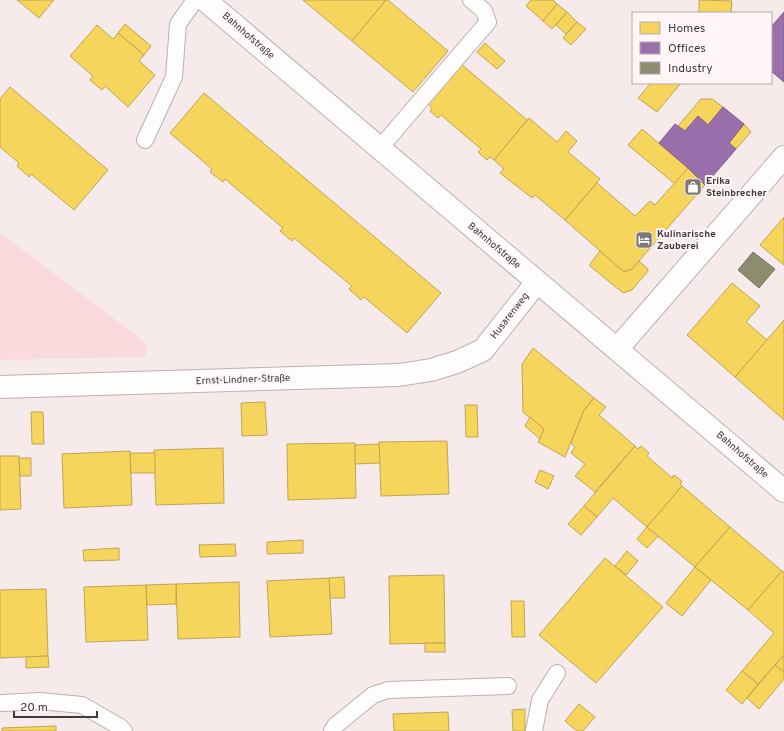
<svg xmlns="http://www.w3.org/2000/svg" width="784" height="731" font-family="Overpass,sans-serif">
<rect width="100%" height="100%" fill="#f6eaeb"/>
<path fill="#fadadd" d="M0,233l141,106c5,5 8,12 3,18l-144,3z"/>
<g fill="#f6d55c" stroke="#c0a652">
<polygon points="17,0 54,0 39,18"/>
<polygon points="303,0 386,0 352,41"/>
<polygon points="386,0 388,0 448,51 413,92 352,41"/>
<polygon points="531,0 553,0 557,4 543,21 526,6"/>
<polygon points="699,0 732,1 731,13 699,13"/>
<polygon points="557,4 567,12 552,29 543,21"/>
<polygon points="567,12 577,22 566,34 556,25"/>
<polygon points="577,22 586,29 571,45 563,38"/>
<polygon points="125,24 151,46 144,55 118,33"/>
<polygon points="97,25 113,39 118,33 144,55 139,61 155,75 128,107 105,86 102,90 90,80 93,76 70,56"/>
<polygon points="485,43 505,61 497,69 477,52"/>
<polygon points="461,64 527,120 494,160 490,157 487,160 478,152 481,149 441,115 438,118 430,111 432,108 428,104"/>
<polygon points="651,83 681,83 657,112 638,98"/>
<polygon points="10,87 108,170 74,210 31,174 29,177 17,166 19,163 0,147 0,99"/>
<polygon points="204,93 441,293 407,333 364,297 361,300 349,289 352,286 294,238 292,241 280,231 283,228 225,179 223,182 210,172 212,169 170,133"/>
<polygon points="701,99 712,99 723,107 708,125 698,116 685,131 678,126"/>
<polygon points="529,118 557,142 566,131 577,141 568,152 600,179 565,220 535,195 532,198 500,173 504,169 494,160"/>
<polygon points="744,124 751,132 736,149 729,143"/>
<polygon points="642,129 688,168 675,184 628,145"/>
<polygon points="688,168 705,185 632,269 624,272 565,220 597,183 635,216 650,201 655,205"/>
<polygon points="784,217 784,265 760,245"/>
<polygon points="600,251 624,272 632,269 639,261 648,269 648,271 632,290 623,293 590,266 590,264"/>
<polygon points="732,283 760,306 746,322 767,340 735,377 687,335"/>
<polygon points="784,320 784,420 735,377"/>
<polygon points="533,348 594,398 584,410 565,457 538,442 544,429 523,412 522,364"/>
<polygon points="594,398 606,407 599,415 635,446 595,492 575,476 585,464 571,453 575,447 571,443 584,410"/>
<polygon points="265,402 267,435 242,436 241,403"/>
<polygon points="465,405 477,405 478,437 466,437"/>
<polygon points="31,412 43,412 44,444 32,444"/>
<polygon points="530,417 544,429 540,439 525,426"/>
<polygon points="447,441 449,494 381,496 379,442"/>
<polygon points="355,443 356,498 288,500 287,444"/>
<polygon points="379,444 380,463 355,464 355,445"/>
<polygon points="635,446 638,449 641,446 649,453 647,456 672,478 674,475 682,481 680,484 682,486 647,527 613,498 597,517 584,506"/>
<polygon points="223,448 224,503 156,505 154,450"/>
<polygon points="130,451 132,505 64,508 62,454"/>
<polygon points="130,453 155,453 155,473 131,473"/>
<polygon points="0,456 19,456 21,509 0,510"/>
<polygon points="19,458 31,458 31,476 20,476"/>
<polygon points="540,470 554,476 548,489 535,482"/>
<polygon points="682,486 730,527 695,567 647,527"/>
<polygon points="584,506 597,517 581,535 568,524"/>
<polygon points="647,527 658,536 647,548 637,539"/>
<polygon points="730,527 782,571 748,610 695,567"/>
<polygon points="303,540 303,553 267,554 267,542"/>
<polygon points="235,544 236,556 200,557 199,545"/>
<polygon points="119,548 119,560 84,561 83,550"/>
<polygon points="627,551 638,561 626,575 615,566"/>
<polygon points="605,558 663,607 596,683 539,635"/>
<polygon points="695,567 711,580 682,616 666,603"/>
<polygon points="782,571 784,572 784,655 758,684 742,671 774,633 748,610"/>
<polygon points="444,575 445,643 390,644 389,576"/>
<polygon points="344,577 345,598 330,598 329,578"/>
<polygon points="329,578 332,634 270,637 267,581"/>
<polygon points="239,582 240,637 178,639 176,584"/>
<polygon points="176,584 176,604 147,605 146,585"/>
<polygon points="146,585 148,640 86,642 84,587"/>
<polygon points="46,589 48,656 0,658 0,590"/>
<polygon points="511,601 524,601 525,637 512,637"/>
<rect x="425" y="643" width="20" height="9"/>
<polygon points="784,655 784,672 775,665"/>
<polygon points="48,656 49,667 26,668 26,657"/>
<polygon points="775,665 784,672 784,679 759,709 747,698"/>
<polygon points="742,671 758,684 742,704 726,690"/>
<polygon points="579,704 595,717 583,731 577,731 565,721"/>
<polygon points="525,709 525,731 513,731 512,710"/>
<polygon points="448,712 449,731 394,731 393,714"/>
<polygon points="56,726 56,731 2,731 2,728"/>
</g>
<g fill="#9970ab" stroke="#7f6089">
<polygon points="784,12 784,82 771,71 771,27"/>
<polygon points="723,107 744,124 729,143 736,149 705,185 688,168 659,143 675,124 685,131 698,116 708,125"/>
</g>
<polygon fill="#8c8c6e" stroke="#76735e" points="753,252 775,269 759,288 738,270"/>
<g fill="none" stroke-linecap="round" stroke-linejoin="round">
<defs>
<g id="service">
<polyline points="145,140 174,77 178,24 195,0"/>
<polyline points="379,149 488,22 484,11 471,0"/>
<polyline points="2,703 40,701 82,705 120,727 124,731"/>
<polyline points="332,731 335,726 373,695 388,690 508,686"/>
<polyline points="534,731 540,700 557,673"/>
</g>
<g id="minor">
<polyline points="205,0 784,491"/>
<polyline points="617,349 784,157"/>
<polyline points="0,387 399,375 431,370 457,362 483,350 537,282"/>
</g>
</defs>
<use href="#service" stroke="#bab1b2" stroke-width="18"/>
<use href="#minor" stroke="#bab1b2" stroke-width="24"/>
<use href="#service" stroke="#fefcfc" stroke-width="16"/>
<use href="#minor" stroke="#fefcfc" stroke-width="22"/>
</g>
<defs>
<symbol id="shop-square" viewBox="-11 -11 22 22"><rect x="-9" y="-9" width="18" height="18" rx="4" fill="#817878" stroke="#fff6f7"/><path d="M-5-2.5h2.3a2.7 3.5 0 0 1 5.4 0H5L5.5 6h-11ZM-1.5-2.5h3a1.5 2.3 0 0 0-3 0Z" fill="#fff"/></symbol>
<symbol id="hotel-square" viewBox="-11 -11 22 22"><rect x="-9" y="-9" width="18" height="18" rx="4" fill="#817878" stroke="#fff6f7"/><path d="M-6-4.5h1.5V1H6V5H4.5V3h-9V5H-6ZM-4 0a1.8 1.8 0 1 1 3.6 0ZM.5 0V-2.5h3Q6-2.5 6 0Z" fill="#fff"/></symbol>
</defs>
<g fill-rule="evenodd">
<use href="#shop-square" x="683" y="177" width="20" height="20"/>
<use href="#hotel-square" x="634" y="230" width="20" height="20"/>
</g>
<g text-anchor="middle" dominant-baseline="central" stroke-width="4" stroke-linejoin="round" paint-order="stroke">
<g font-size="10" fill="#423a3a" stroke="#fff6f7">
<text transform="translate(248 36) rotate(41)">Bahnhofstraße</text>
<text transform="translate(494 246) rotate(40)">Bahnhofstraße</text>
<text transform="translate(510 316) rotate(-52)">Husarenweg</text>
<text transform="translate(243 380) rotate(-2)">Ernst-Lindner-Straße</text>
<text transform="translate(742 455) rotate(41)">Bahnhofstraße</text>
</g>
<g font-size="10" font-weight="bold" fill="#423a3a" stroke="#fff6f7" text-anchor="start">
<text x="706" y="181">Erika<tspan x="706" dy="12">Steinbrecher</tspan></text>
<text x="657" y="234">Kulinarische<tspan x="657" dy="12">Zauberei</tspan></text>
</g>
</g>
<rect x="632" y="12" width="140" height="72" fill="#fff6f7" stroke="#b3abab"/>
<rect x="640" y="22" width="20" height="12" fill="#f6d55c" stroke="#b3abab"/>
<text x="668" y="32" font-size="12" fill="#423a3a">Homes</text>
<rect x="640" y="42" width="20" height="12" fill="#9970ab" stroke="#b3abab"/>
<text x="668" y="52" font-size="12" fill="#423a3a">Offices</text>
<rect x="640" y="62" width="20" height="12" fill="#8c8c6e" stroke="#b3abab"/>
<text x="668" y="72" font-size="12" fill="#423a3a">Industry</text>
<path d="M14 711v6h83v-6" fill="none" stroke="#423a3a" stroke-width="2"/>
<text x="20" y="711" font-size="12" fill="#423a3a" stroke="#fff6f7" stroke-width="3" paint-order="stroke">20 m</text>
</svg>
